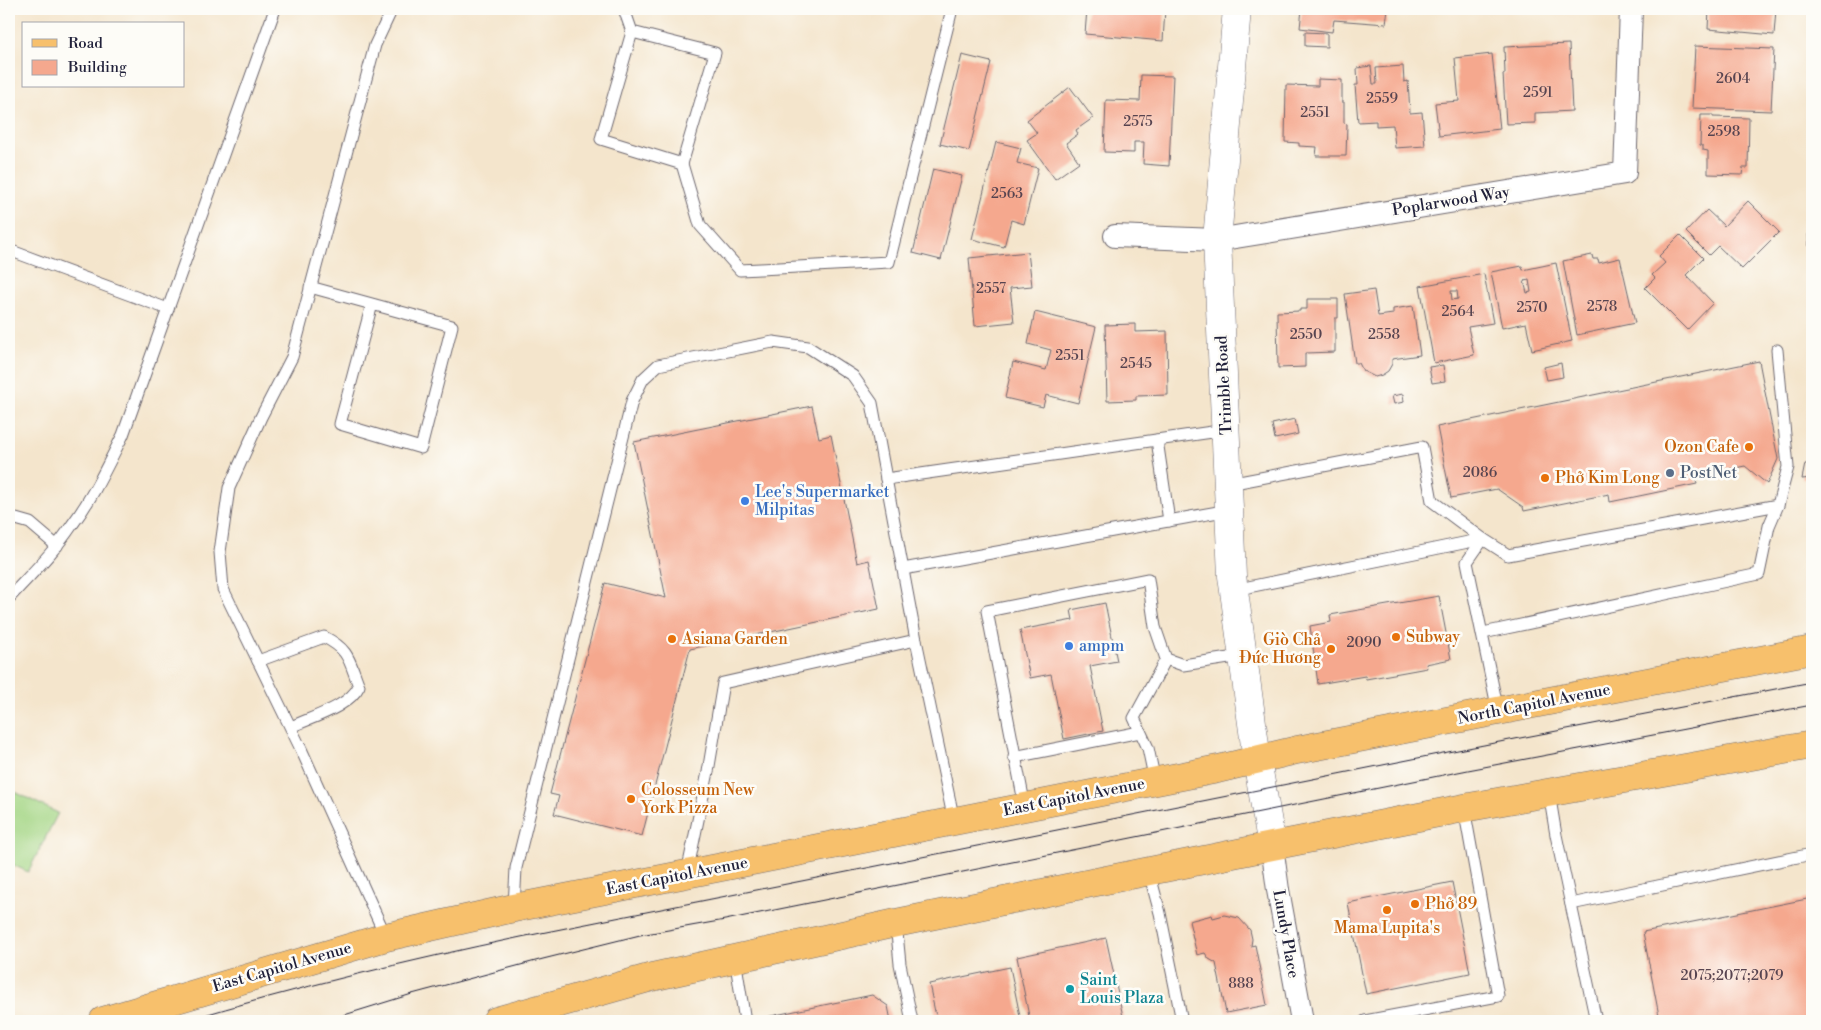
<svg xmlns="http://www.w3.org/2000/svg" width="1821" height="1030" font-family="'Libre Bodoni',serif">
<rect width="100%" height="100%" fill="#fdfcf7"/>
<filter id="ink" filterUnits="userSpaceOnUse"><feTurbulence type="fractalNoise" baseFrequency=".02" numOctaves="2"/><feDisplacementMap in="SourceGraphic" scale="10" xChannelSelector="R" yChannelSelector="G"/><feConvolveMatrix kernelMatrix="1 2 1 2 8 2 1 2 1" color-interpolation-filters="sRGB"/></filter>
<filter id="wash" filterUnits="userSpaceOnUse"><feTurbulence type="fractalNoise" baseFrequency=".0096" numOctaves="4" result="noise"/><feDisplacementMap in="SourceGraphic" scale="20" xChannelSelector="R" yChannelSelector="G"/><feGaussianBlur stdDeviation="1.12" result="paint"/><feColorMatrix in="noise" values="0 0 0 0 0 0 0 0 0 0 0 0 0 0 0 0 0 1.4 0 .05"/><feComposite in="paint" operator="in"/></filter>
<g filter="url(#wash)">
<rect width="100%" height="100%" fill="#f4e5cc"/>
<polygon fill="#a4d685" stroke="#637c60" points="9,789 58,813 28,872 9,863"/>
<g id="blocks">
<g fill="#f5a88e" fill-rule="evenodd">
<polygon points="1087,9 1165,9 1163,41 1085,34"/>
<polygon points="1302,9 1388,9 1386,24 1334,20 1332,32 1300,28"/>
<polygon points="1709,9 1776,9 1774,35 1708,29"/>
<polygon points="1305,32 1327,33 1327,47 1305,46"/>
<polygon points="1569,44 1572,111 1535,113 1535,123 1506,124 1503,74 1505,74 1504,47"/>
<polygon points="1695,46 1774,49 1771,111 1692,108"/>
<polygon points="1492,54 1500,129 1439,136 1435,103 1459,101 1455,58"/>
<polygon points="962,55 991,62 969,151 940,144"/>
<polygon points="1371,66 1373,84 1377,84 1376,68 1403,66 1404,82 1408,81 1410,113 1422,112 1425,146 1395,148 1393,125 1376,126 1376,121 1358,122 1355,85 1358,85 1357,68"/>
<polygon points="1141,75 1173,76 1169,166 1143,164 1144,142 1134,142 1134,153 1104,152 1106,100 1140,101"/>
<polygon points="1318,79 1342,80 1342,102 1344,102 1344,123 1347,124 1346,156 1316,156 1317,147 1299,146 1299,143 1285,142 1286,85 1318,86"/>
<polygon points="1070,87 1093,118 1076,130 1078,134 1066,143 1079,162 1055,179 1027,140 1037,133 1027,120"/>
<polygon points="1701,115 1713,115 1713,117 1749,118 1748,168 1743,168 1742,175 1708,174 1708,151 1703,150 1703,146 1700,145"/>
<polygon points="996,142 1021,148 1017,163 1038,168 1024,224 1011,220 1004,247 972,239"/>
<polygon points="933,169 962,176 941,260 913,253"/>
<polygon points="1748,201 1779,232 1742,269 1718,246 1709,255 1686,232 1707,210 1724,226"/>
<polygon points="1812,233 1812,262 1809,262 1808,234"/>
<polygon points="1680,235 1703,258 1686,275 1713,303 1687,330 1645,288 1655,278 1652,275 1665,263 1659,256"/>
<polygon points="1028,252 1032,286 1010,288 1014,322 975,326 969,258"/>
<polygon points="1592,255 1593,259 1598,259 1599,263 1620,258 1635,323 1577,335 1563,261"/>
<path d="M1556,263l16,78 -40,9 -6,-27 -24,5 -11,-56 31,-6 1,4zM1529,280l2,12 -4,1 -3,-12z"/>
<path d="M1484,274l9,49 -25,4 6,28 -40,8 -14,-77zM1451,291h6l1,8 -6,1z"/>
<polygon points="1374,290 1378,316 1393,314 1393,309 1413,306 1420,355 1392,359 1392,364 1388,371 1382,375 1375,377 1363,371 1359,363 1355,363 1345,294"/>
<polygon points="1307,299 1338,299 1338,318 1335,318 1335,352 1305,353 1305,367 1278,368 1277,312 1300,311 1300,309 1307,309"/>
<polygon points="1035,312 1096,327 1078,403 1046,395 1043,407 1005,398 1013,362 1046,370 1051,350 1028,344"/>
<polygon points="1135,324 1135,332 1167,331 1168,395 1136,396 1136,400 1107,401 1105,325"/>
<polygon points="1759,361 1778,459 1767,484 1745,466 1695,476 1697,484 1610,502 1609,494 1524,511 1523,507 1497,489 1451,498 1437,427"/>
<polygon points="1561,363 1563,377 1547,380 1544,367"/>
<polygon points="1443,365 1445,381 1432,383 1429,367"/>
<polygon points="1403,394 1404,402 1394,404 1392,396"/>
<polygon points="812,406 819,438 831,435 857,563 869,560 879,609 690,649 642,836 554,814 559,796 550,794 605,583 666,598 634,442"/>
<polygon points="1295,419 1298,434 1275,439 1272,424"/>
<polygon points="1812,463 1812,478 1802,479 1805,464"/>
<polygon points="1439,596 1451,659 1426,664 1427,668 1366,679 1365,676 1318,684 1310,626 1331,622 1330,615"/>
<polygon points="1105,603 1117,661 1090,666 1103,731 1064,739 1051,674 1030,678 1020,630 1073,620 1071,610"/>
<polygon points="1452,882 1470,973 1366,994 1348,903"/>
<polygon points="1812,898 1812,1021 1660,1021 1643,932"/>
<polygon points="1212,915 1213,918 1224,915 1239,918 1250,930 1252,939 1251,946 1255,945 1267,1005 1226,1013 1216,963 1209,959 1205,953 1197,955 1189,921"/>
<polygon points="1106,938 1124,1021 1030,1021 1017,957"/>
<polygon points="1010,967 1021,1021 937,1021 929,984"/>
<polygon points="872,995 888,1006 891,1021 767,1021 766,1017"/>
</g>
</g>
</g>
<g filter="url(#ink)">
<use href="#blocks" fill-opacity="0" stroke="#6c666e" stroke-width="1"/>
<g fill="none" stroke-linecap="round" stroke-linejoin="round">
<defs>
<g id="service">
<polyline points="624,9 632,32 601,139 682,164"/>
<polyline points="632,32 715,53 682,164 700,225 740,270 889,262 952,9"/>
<polyline points="9,250 168,309"/>
<polyline points="310,287 452,326 421,448 340,424 372,304"/>
<polyline points="1157,440 1169,521"/>
<polyline points="886,479 1226,430"/>
<polyline points="1229,484 1422,447 1432,501 1483,539 1467,562 1498,711"/>
<polyline points="9,517 30,523 57,546"/>
<polyline points="903,569 1229,510"/>
<polyline points="1234,590 1483,539 1508,555 1778,505"/>
<path d="M9,598c22,-24 45,-46 63,-73 21,-28 35,-59 51,-90l152,-426"/>
<polyline points="1483,633 1759,574 1769,526 1778,505 1788,467 1777,350"/>
<path d="M258,661l66,-24c26,13 25,24 35,49 -10,21 -47,31 -68,41"/>
<polyline points="1014,757 1140,732"/>
<polyline points="1155,781 1148,748 1134,718 1166,659"/>
<polyline points="1549,793 1556,835 1596,1021"/>
<polyline points="1025,807 987,611 1148,579 1155,627 1166,659 1183,665 1242,656"/>
<polyline points="1149,872 1160,913 1182,1021"/>
<polyline points="687,873 708,772 723,683 916,640"/>
<polyline points="1571,904 1812,854"/>
<polyline points="514,907 516,868 632,401 643,379 658,365 773,342 808,347 853,376 872,403 916,640 954,821"/>
<polyline points="896,923 900,964 912,1021"/>
<polyline points="386,937 301,749 223,589 220,552 229,488 261,417 292,357 375,45 392,9"/>
<polyline points="735,958 745,1021"/>
<polyline points="1365,1021 1498,996 1464,808"/>
</g>
<g id="minor">
<polyline points="1115,236 1217,240 1625,173 1631,9"/>
<polyline points="1272,846 1278,890 1302,1021"/>
</g>
<polyline id="tertiary" points="1237,9 1217,240 1232,576 1257,760 1272,846"/>
<g id="primary">
<polyline points="103,1021 386,937 514,908 1218,769 1297,750 1812,650"/>
<polyline points="496,1021 652,977 896,923 1272,846 1464,808 1812,745"/>
</g>
</defs>
<use href="#service" stroke="#6c666e" stroke-width="13"/>
<use href="#minor" stroke="#6c666e" stroke-width="24"/>
<use href="#tertiary" stroke="#6c666e" stroke-width="29"/>
<use href="#primary" stroke="#6c666e" stroke-width="29"/>
<use href="#service" stroke="#fff" stroke-width="11"/>
<use href="#minor" stroke="#fff" stroke-width="22"/>
<use href="#tertiary" stroke="#fff" stroke-width="28"/>
<use href="#primary" stroke="#f7c06c" stroke-width="28"/>
<g stroke="#22223b" stroke-width="1">
<path d="M184,1021c111,-33 223,-60 337,-84l942,-188 349,-67"/>
<polyline points="325,1021 412,994 543,959 640,935 725,920 1468,770 1812,705"/>
</g>
</g>
</g>
<g fill="#e8710a" stroke="#fdfcf7" stroke-width="2">
<circle cx="1749" cy="447" r="5"/>
<circle cx="1545" cy="478" r="5"/>
<circle cx="1396" cy="637" r="5"/>
<circle cx="672" cy="639" r="5"/>
<circle cx="1331" cy="649" r="5"/>
<circle cx="631" cy="799" r="5"/>
<circle cx="1415" cy="904" r="5"/>
<circle cx="1387" cy="910" r="5"/>
</g>
<circle fill="#5c6f8a" stroke="#fdfcf7" stroke-width="2" cx="1670" cy="473" r="5"/>
<g fill="#3f7fe0" stroke="#fdfcf7" stroke-width="2">
<circle cx="745" cy="501" r="5"/>
<circle cx="1069" cy="646" r="5"/>
</g>
<circle fill="#0f9aa8" stroke="#fdfcf7" stroke-width="2" cx="1070" cy="989" r="5"/>
<g text-anchor="middle" dominant-baseline="central" stroke-width="5" stroke-linejoin="round" paint-order="stroke">
<g font-size="14" fill="#574450">
<text x="1733" y="79">2604</text>
<text x="1538" y="93">2591</text>
<text x="1382" y="99">2559</text>
<text x="1315" y="113">2551</text>
<text x="1138" y="122">2575</text>
<text x="1724" y="132">2598</text>
<text x="1007" y="194">2563</text>
<text x="991" y="289">2557</text>
<text x="1602" y="307">2578</text>
<text x="1532" y="308">2570</text>
<text x="1458" y="312">2564</text>
<text x="1306" y="335">2550</text>
<text x="1384" y="335">2558</text>
<text x="1070" y="356">2551</text>
<text x="1136" y="364">2545</text>
<text x="1480" y="473">2086</text>
<text x="1364" y="643">2090</text>
<text x="1732" y="976">2075;2077;2079</text>
<text x="1241" y="984">888</text>
</g>
<g font-size="16" fill="#22223b" stroke="#fdfcf7">
<text transform="translate(1451 201) rotate(-9)">Poplarwood Way</text>
<text transform="translate(1224 385) rotate(-93)">Trimble Road</text>
<text transform="translate(1534 704) rotate(-11)">North Capitol Avenue</text>
<text transform="translate(1074 797) rotate(-11)">East Capitol Avenue</text>
<text transform="translate(677 876) rotate(-11)">East Capitol Avenue</text>
<text transform="translate(1286 934) rotate(80)">Lundy Place</text>
<text transform="translate(282 967) rotate(-16)">East Capitol Avenue</text>
</g>
<g font-size="16" fill="#c56008" stroke="#fdfcf7" text-anchor="start">
<text x="1739" y="447" text-anchor="end">Ozon Cafe</text>
<text x="1555" y="478">Phở Kim Long</text>
<text x="1406" y="637">Subway</text>
<text x="682" y="639">Asiana Garden</text>
<text x="1321" y="640" text-anchor="end">Giò Chả<tspan x="1321" dy="18">Đức Hương</tspan></text>
<text x="641" y="790">Colosseum New<tspan x="641" dy="18">York Pizza</tspan></text>
<text x="1425" y="904">Phở 89</text>
<text x="1387" y="928" text-anchor="middle">Mama Lupita's</text>
</g>
<g font-size="16" fill="#4e5e75" stroke="#fdfcf7" text-anchor="start">
<text x="1680" y="473">PostNet</text>
</g>
<g font-size="16" fill="#366cbe" stroke="#fdfcf7" text-anchor="start">
<text x="755" y="492">Lee's Supermarket<tspan x="755" dy="18">Milpitas</tspan></text>
<text x="1079" y="646">ampm</text>
</g>
<g font-size="16" fill="#0d838f" stroke="#fdfcf7" text-anchor="start">
<text x="1080" y="980">Saint<tspan x="1080" dy="18">Louis Plaza</tspan></text>
</g>
</g>
<rect width="1821" height="1030" fill="none" stroke="#fdfcf7" stroke-width="30"/>
<rect x="22" y="22" width="162" height="65" fill="#fdfcf7" stroke="#a5a5ac"/>
<rect x="32" y="39" width="25" height="8" fill="#f7c06c" stroke="#a5a5ac"/>
<text x="68" y="48" font-size="15" fill="#22223b">Road</text>
<rect x="32" y="60" width="25" height="15" fill="#f5a88e" stroke="#a5a5ac"/>
<text x="68" y="72" font-size="15" fill="#22223b">Building</text>
</svg>
